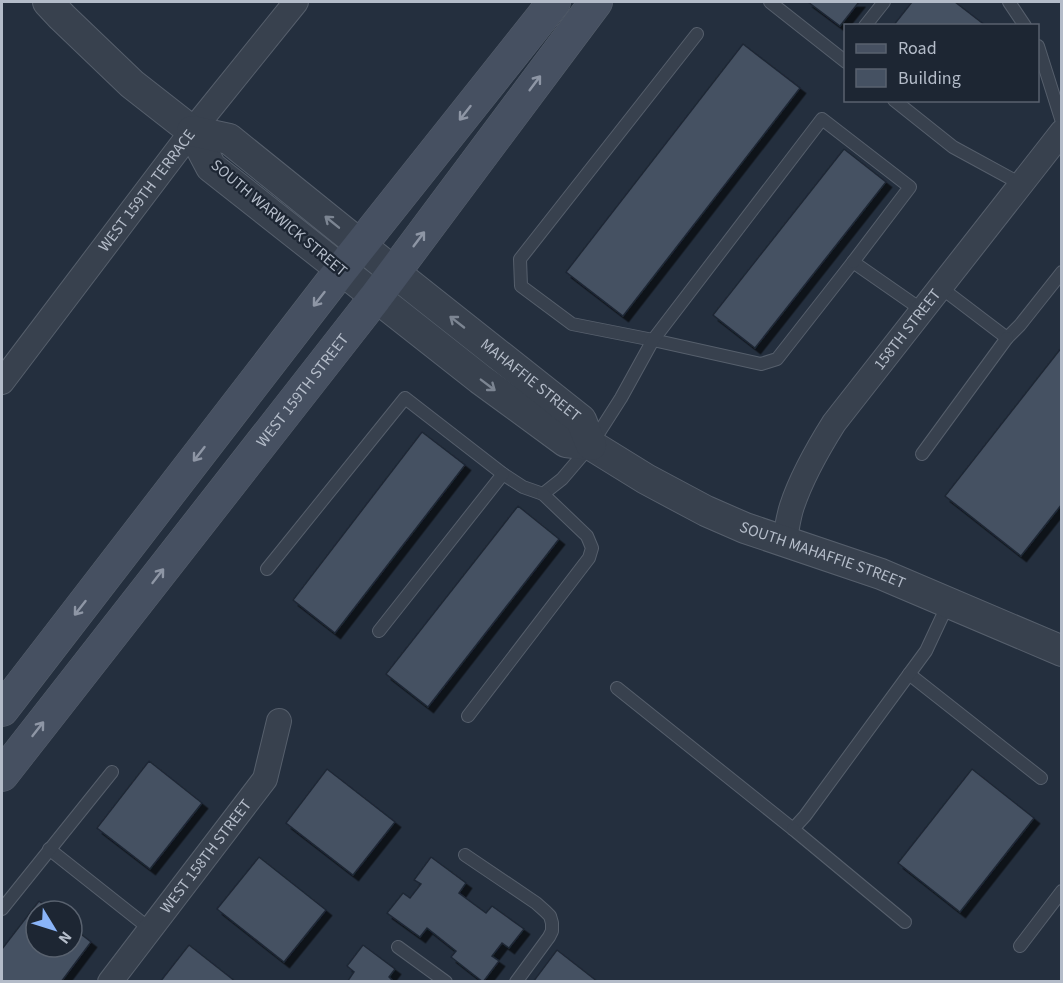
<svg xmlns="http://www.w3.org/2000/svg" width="1063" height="983" font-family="'Source Sans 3',sans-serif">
<defs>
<filter id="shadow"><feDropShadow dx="5.5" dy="5.5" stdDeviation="0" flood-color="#0009"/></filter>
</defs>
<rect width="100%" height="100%" fill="#242f3e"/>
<g fill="#455162" stroke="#1f2835" stroke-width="1.5" filter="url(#shadow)">
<polygon points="808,2 859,2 840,26"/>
<polygon points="912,2 955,2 986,26 893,26"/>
<polygon points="743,44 800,88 623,316 566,272"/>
<polygon points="844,149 886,182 755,348 713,315"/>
<polygon points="1062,347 1062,504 1021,556 945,496"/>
<polygon points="422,432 465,465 335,633 293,600"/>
<polygon points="518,506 559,539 428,707 386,674"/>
<polygon points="149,761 202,803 150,869 97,828"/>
<polygon points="327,769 395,822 353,875 286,823"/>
<polygon points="972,769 1034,818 960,912 898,863"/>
<polygon points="259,857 326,910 284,962 217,909"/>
<polygon points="431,857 466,883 459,893 486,913 492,906 524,929 509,948 502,943 492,956 499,961 483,982 451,957 456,951 427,928 420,937 387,913 403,893 410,898 421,884 414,880"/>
<polygon points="39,901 51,911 36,911 36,947 72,947 72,927 91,942 61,982 3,982 2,980 2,949"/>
<polygon points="189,945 236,982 160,982"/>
<polygon points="363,945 395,969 389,977 394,982 347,982 354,972 347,966"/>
<polygon points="557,950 598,982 533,982"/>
</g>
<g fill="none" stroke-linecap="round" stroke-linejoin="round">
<defs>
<g id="service">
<polyline points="770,2 846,62"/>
<polyline points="1009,2 1025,26"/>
<polyline points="865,26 884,2"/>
<polyline points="697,34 520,259 521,286 572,324 653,340 761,364 777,359 853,262 922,310"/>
<polyline points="1038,46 1062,122"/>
<polyline points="894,100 953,147 1021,184"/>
<polyline points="940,287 1007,338 1020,325 1062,272"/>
<polyline points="922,454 1007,338"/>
<polyline points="267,569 405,398 503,474 523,487 543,494 562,479 591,445 621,398 653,340 822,119 910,187 853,262"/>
<polyline points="379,631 503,474"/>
<polyline points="909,674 1041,778"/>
<polyline points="617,688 793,829 805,816 926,651 948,604"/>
<polyline points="468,716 589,558 592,548 587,536 543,494"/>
<polyline points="793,829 905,922"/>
<polyline points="49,849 150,929"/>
<polyline points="465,855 536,903 545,911 550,916 552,923 552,931 549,937 516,982"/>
<polyline points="2,909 112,772"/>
<polyline points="1020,946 1062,891"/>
<polyline points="398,947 446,982"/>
</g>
<g id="minor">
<path id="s1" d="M2,382l190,-251 104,-129"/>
<path id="s2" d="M784,542c3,-12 4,-24 8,-36 10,-30 25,-56 42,-83l228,-291"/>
<path id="s3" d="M110,982l155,-203 14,-58"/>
</g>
<g id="tertiary">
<path id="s4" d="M48,2l14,15 70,67 60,47 19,36 269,212 86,63 25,3 55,34 60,32 39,17 136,46 181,77"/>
<path id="s5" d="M192,131l37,8 165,133 187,148 10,25"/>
</g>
<g id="secondary">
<polyline points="2,710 341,270 554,2"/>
<path id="s6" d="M2,775l373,-477 221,-296"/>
</g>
</defs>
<use href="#service" stroke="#565f6c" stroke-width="14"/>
<use href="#minor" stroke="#565f6c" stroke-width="26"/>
<use href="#tertiary" stroke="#565f6c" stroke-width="32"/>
<use href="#secondary" stroke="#565f6c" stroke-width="34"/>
<use href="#service" stroke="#38414e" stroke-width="12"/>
<use href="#minor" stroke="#38414e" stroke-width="24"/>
<use href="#tertiary" stroke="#38414e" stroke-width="30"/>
<use href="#secondary" stroke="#465061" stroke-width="33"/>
</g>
<defs><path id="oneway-shaft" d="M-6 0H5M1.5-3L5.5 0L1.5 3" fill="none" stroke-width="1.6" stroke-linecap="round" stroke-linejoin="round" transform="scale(1.5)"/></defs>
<g stroke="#8e96a5">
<use href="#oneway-shaft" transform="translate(535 83) rotate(-53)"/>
<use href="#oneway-shaft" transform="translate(465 113) rotate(128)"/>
<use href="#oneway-shaft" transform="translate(419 239) rotate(-53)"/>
<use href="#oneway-shaft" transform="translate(319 299) rotate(128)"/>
<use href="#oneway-shaft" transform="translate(199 454) rotate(128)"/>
<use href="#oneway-shaft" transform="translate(158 576) rotate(-52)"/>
<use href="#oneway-shaft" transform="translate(80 608) rotate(128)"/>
<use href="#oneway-shaft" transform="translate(38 729) rotate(-52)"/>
</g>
<g stroke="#7c8592">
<use href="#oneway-shaft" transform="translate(332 222) rotate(-141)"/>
<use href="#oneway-shaft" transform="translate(457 322) rotate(-142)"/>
<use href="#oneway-shaft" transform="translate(488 385) rotate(37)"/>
</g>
<g text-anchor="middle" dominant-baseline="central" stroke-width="4.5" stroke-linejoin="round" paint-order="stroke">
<g font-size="16" fill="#b4bcc9" stroke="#1d2633">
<text stroke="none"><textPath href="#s1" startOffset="240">WEST 159TH TERRACE</textPath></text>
<text transform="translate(279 218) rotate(40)">SOUTH WARWICK STREET</text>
<text stroke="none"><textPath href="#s2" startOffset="249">158TH STREET</textPath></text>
<text stroke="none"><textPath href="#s5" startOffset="424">MAHAFFIE STREET</textPath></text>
<text stroke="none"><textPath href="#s6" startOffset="488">WEST 159TH STREET</textPath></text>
<text stroke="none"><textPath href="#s4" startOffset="966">SOUTH MAHAFFIE STREET</textPath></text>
<text stroke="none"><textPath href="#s3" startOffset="158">WEST 158TH STREET</textPath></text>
</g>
</g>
<rect width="1063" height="983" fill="none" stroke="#b4bcc9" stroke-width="6"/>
<rect x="844" y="24" width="195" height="78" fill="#1d2633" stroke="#59626f" stroke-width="1.5"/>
<rect x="856" y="44" width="30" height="9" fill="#465061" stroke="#59626f" stroke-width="1.5"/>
<text x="898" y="54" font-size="18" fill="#b4bcc9">Road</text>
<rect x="856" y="69" width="30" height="18" fill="#455162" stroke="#59626f" stroke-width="1.5"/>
<text x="898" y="84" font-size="18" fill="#b4bcc9">Building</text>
<g transform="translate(54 929) rotate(128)"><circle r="28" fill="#1d2633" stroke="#59626f" stroke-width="1.5"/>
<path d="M0-4.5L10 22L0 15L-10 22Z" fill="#8ab4f8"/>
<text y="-9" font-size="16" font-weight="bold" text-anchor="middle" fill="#b4bcc9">N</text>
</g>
</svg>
